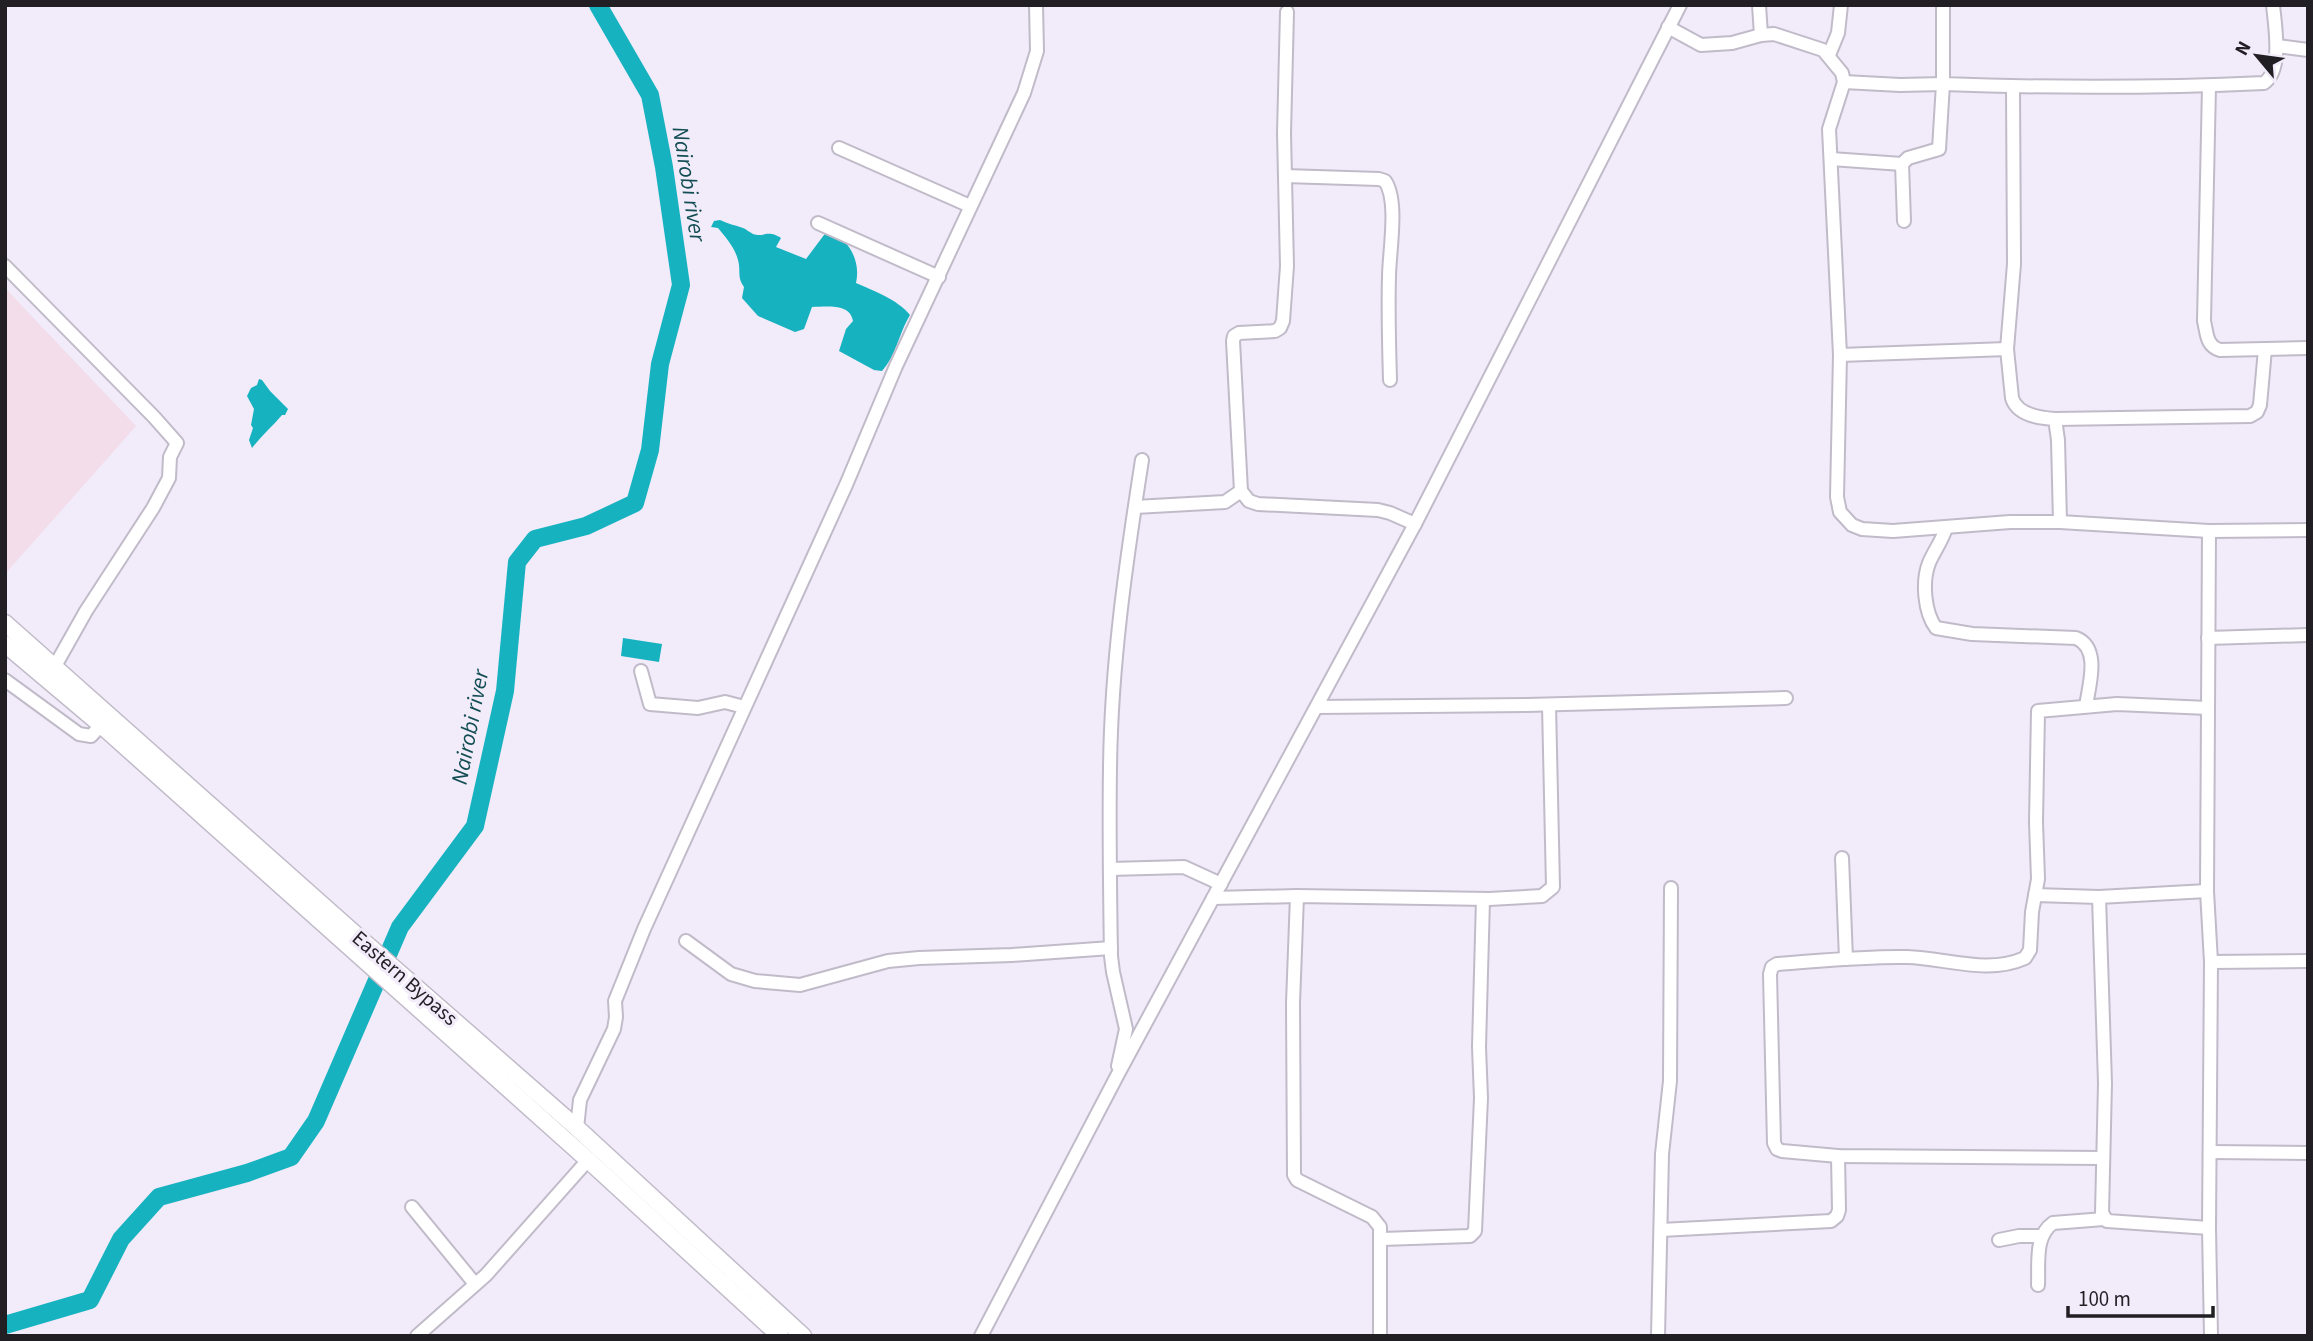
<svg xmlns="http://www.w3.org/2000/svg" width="2313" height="1341" font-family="'Source Sans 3',sans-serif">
<rect width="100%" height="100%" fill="#f1ebfa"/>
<polygon fill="#f4ddea" points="5,288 136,426 5,574"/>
<g fill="#17b2c0">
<path d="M720,220c8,4 15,5 23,8 3,1 6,4 10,6 11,4 14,-5 28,4l-5,9 30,12 21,-28c22,7 34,30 29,52 18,8 41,16 54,32 -11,18 -14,41 -28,56l-8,-1 -35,-19 7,-22 7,-8c-3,-18 -27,-14 -41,-14l-8,22 -9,3 -37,-16 -16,-18 2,-11c-6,-9 -4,-12 -5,-22 -2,-15 -12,-26 -21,-37l-7,-1 3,-6z"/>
<path d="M259,379l3,1 8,11 18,18 -3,6h-3c-10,12 -21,21 -30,33l-3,-8 4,-12 -2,-3 3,-16 -7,-13 4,-8 6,-3z"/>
<polygon points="623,638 662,644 659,662 621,656"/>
</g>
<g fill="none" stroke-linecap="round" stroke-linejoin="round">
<polyline stroke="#17b2c0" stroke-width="18" points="5,1325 90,1300 121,1239 159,1197 247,1173 291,1157 316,1121 400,927 475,826 505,691 517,562 535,539 586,526 635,503 650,450 660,364 681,285 664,167 650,95 598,5"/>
<defs>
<g id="minor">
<polyline points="1759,5 1761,35"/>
<path d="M1943,5v79c107,4 213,4 321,-1 19,-13 11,-57 9,-78"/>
<polyline points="1287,12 1284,133 1287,266 1283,321 1280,328 1275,331 1239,333 1234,336 1233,341 1241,491 1249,501 1258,504 1378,510 1390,513 1415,524"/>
<polyline points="1668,27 1701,45 1732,43 1761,35 1774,34 1823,50 1842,73 1844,82 1829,129 1840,355 2007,349"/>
<polyline points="2277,46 2308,50"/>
<polyline points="1829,55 1838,33 1841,5"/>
<polyline points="1844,82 1900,85 1943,84 1939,149 1908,158 1902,164 1904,221"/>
<path d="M2209,86l-5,235c3,12 2,25 16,29l88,-2"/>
<path d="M2013,88l1,176 -7,85 5,49c5,17 27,20 43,21l3,21 2,82"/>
<polyline points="839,148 970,206"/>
<polyline points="1831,159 1902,164"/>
<path d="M1285,176l94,3 6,2c14,20 4,72 4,96 -1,34 0,69 1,103"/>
<polyline points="818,223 939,277"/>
<polyline points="5,266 154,417 177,443 170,457 169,478 153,508 86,611 55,666"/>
<polyline points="1840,355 1837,497 1840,512 1852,525 1862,529 1893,531 2010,522 2060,522 2209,531 2308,530"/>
<polyline points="2055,419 2250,416 2257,412 2260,405 2265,349"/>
<polyline points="1135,507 1225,502 1241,491"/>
<path d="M1946,528c-4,13 -12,23 -17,35 -7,18 -5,49 7,65l36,6 104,4c25,10 13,47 10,68"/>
<polyline points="2209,531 2207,891 2211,962 2209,1228 2211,1336"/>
<polyline points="2208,638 2308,635"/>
<polyline points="641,671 650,704 698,708 725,702 744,707"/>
<polyline points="5,680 79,734 91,736 101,725"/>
<polyline points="1317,707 1527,705 1786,698"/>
<polyline points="1842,858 1846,959"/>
<polyline points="1110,869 1184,867 1221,884"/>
<polyline points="2207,891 2099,897 2105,1083 2102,1213 2107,1221 2209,1228"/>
<polyline points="2035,895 2099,897"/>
<polyline points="1297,896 1293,1003 1294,1175 1297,1180 1372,1217 1380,1227 1380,1336"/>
<polyline points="1213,898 1297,896 1489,899 1542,896 1553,887 1549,705"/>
<polyline points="686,941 731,974 755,981 800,985 888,961 919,958 1012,955 1111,948"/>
<polyline points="2211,962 2308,961"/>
<path d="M1118,1066l8,-37 -13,-57 -2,-16c-1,-63 -2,-125 -1,-187 1,-104 16,-207 32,-309"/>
<polyline points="577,1128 580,1100 614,1029 616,1017 615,1001 644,929 846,485 896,366 1024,93 1037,51 1036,5"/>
<polyline points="2210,1152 2308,1153"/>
<path d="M2102,1158l-264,-2 -56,-5 -5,-2 -3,-6 -4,-169 2,-7 5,-3c43,-3 87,-8 130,-7 39,1 80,18 118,1l5,-8 2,-38 6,-33 -2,-57 2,-111 79,-7 91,4"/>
<polyline points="412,1207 475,1284"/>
<polyline points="1661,1230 1831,1221 1837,1216 1839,1210 1838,1156"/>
<polyline points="1382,1239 1470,1236 1475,1231 1481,1098 1479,1047 1483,899"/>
<polyline points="1999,1240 2019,1236 2042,1236"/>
<path d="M2038,1285c1,-20 -4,-49 15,-62l51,-4"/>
<polyline points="417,1336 486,1275 588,1160"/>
<polyline points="981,1336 1118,1074 1415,524 1680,5"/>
<polyline points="1658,1336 1662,1154 1670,1081 1671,888"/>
</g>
<g id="major">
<polyline points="5,623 363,941 577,1128 803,1336"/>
<polyline points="5,644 101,725 588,1160 780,1336"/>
</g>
</defs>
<use href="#minor" stroke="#c1bbc9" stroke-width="16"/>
<use href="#major" stroke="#c1bbc9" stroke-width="19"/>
<use href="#minor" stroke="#fff" stroke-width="12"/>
<use href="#major" stroke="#fff" stroke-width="16"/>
</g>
<g text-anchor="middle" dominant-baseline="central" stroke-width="6" stroke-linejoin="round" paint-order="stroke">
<g font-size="21" fill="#211f24" stroke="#f1ebfa">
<text transform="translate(405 978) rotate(41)">Eastern Bypass</text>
</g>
<g font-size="23" font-style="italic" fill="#124d53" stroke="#f1ebfa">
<text transform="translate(689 184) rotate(81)">Nairobi river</text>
<text transform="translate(470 727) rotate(-79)">Nairobi river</text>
</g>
</g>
<rect width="2313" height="1341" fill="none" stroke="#211f24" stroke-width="14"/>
<g transform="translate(2257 56) rotate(299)" stroke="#f1ebfa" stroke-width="5" paint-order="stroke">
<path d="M0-5L12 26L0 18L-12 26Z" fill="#211f24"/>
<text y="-10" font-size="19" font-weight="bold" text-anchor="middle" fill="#211f24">N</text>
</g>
<path d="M2068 1306v10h145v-10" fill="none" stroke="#211f24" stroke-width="3.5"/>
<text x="2078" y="1306" font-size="21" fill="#211f24" stroke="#f1ebfa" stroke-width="5" paint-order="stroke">100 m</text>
</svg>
